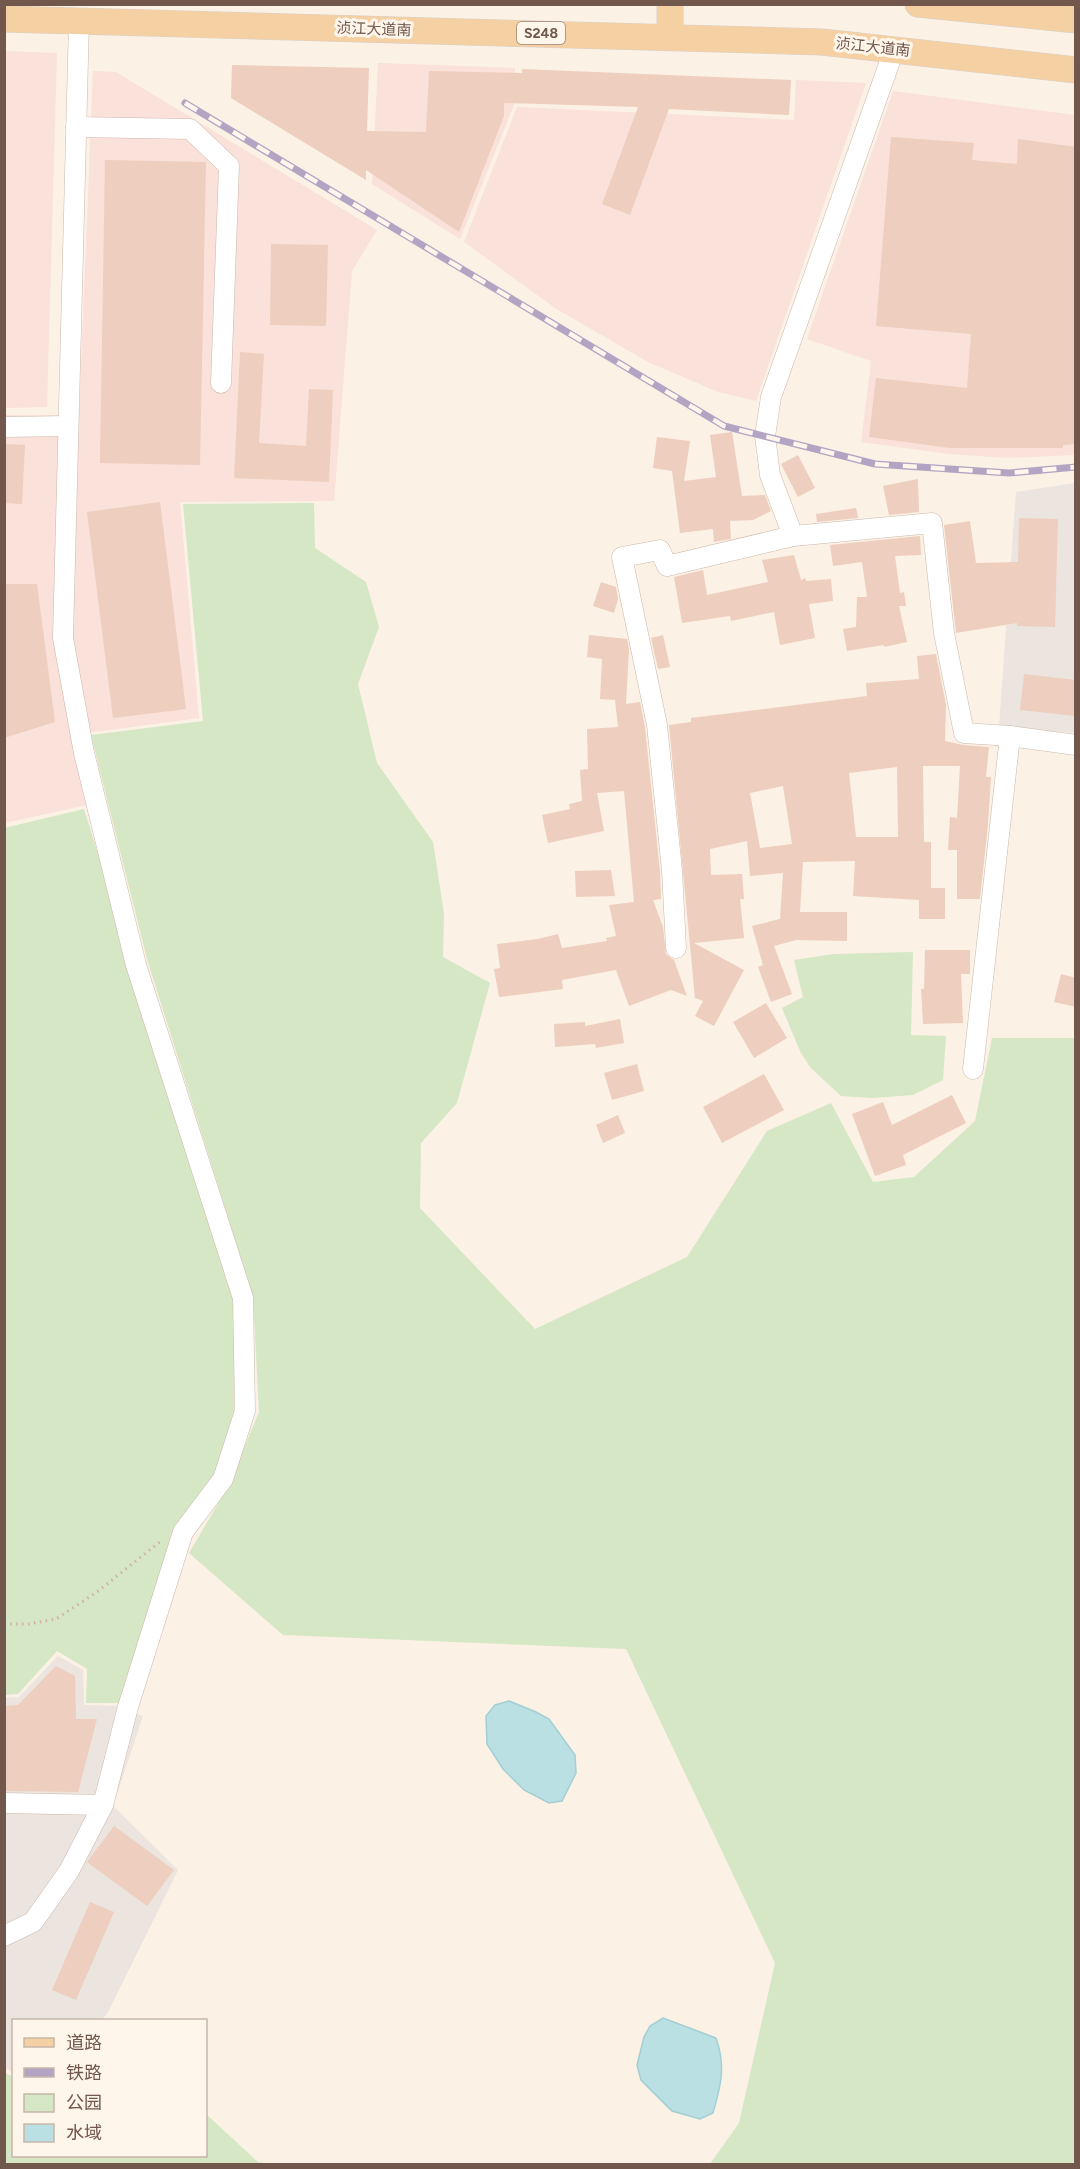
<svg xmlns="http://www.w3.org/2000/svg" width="1080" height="2169" font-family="Figtree,'Noto Sans SC',sans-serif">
<rect width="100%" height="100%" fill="#fbf1e5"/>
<g fill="#fae1d9">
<polygon points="5,51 57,53 47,407 5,408"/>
<polygon points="378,63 515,68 514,105 460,239 372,184"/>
<polygon points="93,71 116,72 377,230 352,271 334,501 180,502 199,718 87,733 100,802 5,823 4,415 79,415"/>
<polygon points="796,80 866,83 756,401 718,392 648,362 555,308 464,242 517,107 794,120"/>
<polygon points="893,91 1075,115 1075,455 1008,458 949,454 861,442 871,361 807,339"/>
</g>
<g fill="#ebe4df">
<polygon points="1075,483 1075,733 999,727 1016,492"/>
<polygon points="58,1656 83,1670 84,1705 117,1706 143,1716 113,1806 178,1870 107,2014 101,2020 14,2020 13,2072 4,2067 4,1698 19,1697"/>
</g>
<g fill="#d5e7c4">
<polygon points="314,503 315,548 366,582 379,627 358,684 377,763 433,842 444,914 443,957 490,983 457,1103 421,1143 420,1208 535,1329 687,1257 767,1131 831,1103 873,1182 914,1177 975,1121 992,1038 1075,1038 1075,2164 710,2164 739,2123 775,1963 626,1649 283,1635 189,1553 228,1487 259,1412 253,1297 147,959 91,735 203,721 183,504"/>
<polygon points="84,809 235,1297 234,1411 215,1479 170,1540 119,1703 86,1703 87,1669 57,1651 18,1694 5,1695 4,828"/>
<polygon points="913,952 911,1035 946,1036 943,1080 913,1095 872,1098 841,1096 810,1067 800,1051 782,1008 803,997 794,960 834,954"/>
<polygon points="4,2072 13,2077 14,2156 206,2156 206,2114 258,2162 270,2164 5,2164"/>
</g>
<g fill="#bbe0e3" stroke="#a2cfd4" stroke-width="1.5">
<polygon points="509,1701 536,1712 549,1719 575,1755 576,1773 562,1801 549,1803 524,1790 503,1769 487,1744 486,1716 495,1705"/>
<path d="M663,2018l53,20c10,28 5,47 -3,75l-13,6 -28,-8 -31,-31 -4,-15 7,-28 6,-11z"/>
</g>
<g fill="#eecebe" fill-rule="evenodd">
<polygon points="232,65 369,68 367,131 426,132 429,71 522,73 522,69 791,80 789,115 669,109 630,215 602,204 638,107 504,103 504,116 459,232 366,170 366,180 231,98"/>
<polygon points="891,137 974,143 972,160 1017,164 1018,139 1076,147 1076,444 1063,445 1063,448 950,448 869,437 876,378 967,388 971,334 876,326"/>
<polygon points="105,160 206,162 200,465 100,463"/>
<polygon points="271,244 328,245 326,326 270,325"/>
<polygon points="240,352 264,354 259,443 306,446 309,389 333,390 329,482 234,478"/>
<polygon points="732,432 742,496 765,495 771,511 753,520 730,521 731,539 714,542 713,529 680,533 672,471 653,468 657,437 690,441 684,481 716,477 710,435"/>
<polygon points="4,444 25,445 22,504 4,503"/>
<polygon points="798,455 815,488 798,497 781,464"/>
<polygon points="918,479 919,512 889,515 883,486"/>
<polygon points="160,502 186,709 113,718 87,512"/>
<polygon points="856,508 858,518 817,522 816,514"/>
<polygon points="1019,518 1058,519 1055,627 1017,626 1017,623 956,633 944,525 970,521 976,563 1018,562"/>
<polygon points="920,536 921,555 895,556 900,593 904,592 906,606 899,606 907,642 884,647 884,645 847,651 843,629 856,627 857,597 867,597 862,562 833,566 830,545"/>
<polygon points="794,555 801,580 805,578 806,581 831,579 833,601 809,604 815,638 780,645 774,612 731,621 730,616 682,623 674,577 703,570 707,595 768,582 762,560"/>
<polygon points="601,582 616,587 618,599 614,613 593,606"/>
<polygon points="4,584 37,584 55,722 4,738"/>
<polygon points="589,635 627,639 629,649 626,704 640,702 645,727 660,871 661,899 653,900 663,927 666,954 674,960 687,996 671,990 629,1006 616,970 562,980 563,989 499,997 494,969 500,968 497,944 538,939 558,934 562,948 607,941 606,938 616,936 609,905 634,902 624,791 597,793 604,831 548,843 542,815 570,809 569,804 582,801 580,770 588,769 587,729 618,727 615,700 600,699 602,659 587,657"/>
<polygon points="663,635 670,667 658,669 651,638"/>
<path d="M936,654l10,51 -1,36 18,4 26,2 -3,30h5l-3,47 -8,75h-23v-49h-9l2,-33 7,1 3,-52h-37l1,76h7v46h14v31h-26v-19l-66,-4 2,-35 -52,1 -3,50h47v29l-51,-1 -22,6 18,48 -21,8 -13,-35 5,-2 -11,-39 28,-7 3,-46 -33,3 -3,-35 -37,8 1,26 31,-1 2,25h-4l4,39 -50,5 50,27 -30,56 -19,-10 8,-15 -8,-3 -26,-273 22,-3v-4l176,-22 -1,-13 53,-4 -2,-23zM897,767l1,70h-42l-7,-64zM783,786l9,58 -32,4 -10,-55z"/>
<polygon points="1024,674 1076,680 1076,716 1020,710"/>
<polygon points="611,870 615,896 576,897 575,871"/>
<polygon points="925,950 970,950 970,974 961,974 963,1023 923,1024 921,989 924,989"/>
<polygon points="1061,974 1076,978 1076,1007 1054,1002"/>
<polygon points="766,1003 787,1038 754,1058 733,1022"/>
<polygon points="620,1019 624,1043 596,1048 595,1044 555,1047 554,1024 585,1022 585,1026"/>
<polygon points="637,1064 644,1091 612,1100 604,1073"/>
<polygon points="764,1074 784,1110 722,1143 703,1107"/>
<polygon points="952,1095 966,1123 903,1155 906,1165 875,1176 852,1114 883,1102 892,1125"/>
<polygon points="618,1115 625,1133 603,1143 596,1125"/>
<polygon points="56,1666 75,1676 76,1719 97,1719 78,1792 4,1791 4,1706 18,1705"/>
<polygon points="114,1826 174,1870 147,1906 87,1862"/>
<polygon points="90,1902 114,1912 76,2000 52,1990"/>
</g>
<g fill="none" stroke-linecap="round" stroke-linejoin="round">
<defs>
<g id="minor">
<polyline points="76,127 190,129 229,166 221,383"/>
<polyline points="4,427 68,426"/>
<polyline points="793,536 770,475 765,436 771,397 894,50"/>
<polyline points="676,948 672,870 657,725 622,557 660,550 667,566 793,536 932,523 944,633 964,733 1010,736"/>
<polyline points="973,1069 1010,736 1076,745"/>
<polyline points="4,1803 103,1805 128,1707 183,1532 223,1479 245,1411 243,1298 136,965 84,753 63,638 79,21"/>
<polyline points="4,1936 33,1922 69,1871 103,1805"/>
</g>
<g id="major">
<polyline points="918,4 1076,20"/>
<polyline points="4,19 822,42 1076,70"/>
<polyline points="670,37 670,4"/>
</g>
</defs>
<use href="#minor" stroke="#ccb8ac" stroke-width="21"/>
<use href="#major" stroke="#d8d0cd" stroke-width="27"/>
<polyline stroke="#d3b1a2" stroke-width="3" stroke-dasharray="1.5 4.5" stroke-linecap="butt" points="4,1624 29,1624 56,1619 97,1592 162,1540"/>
<use href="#minor" stroke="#fff" stroke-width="20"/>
<use href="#major" stroke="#f5d0a2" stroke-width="26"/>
<defs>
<polyline id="rail" points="185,103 724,426 875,464 1009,473 1076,467"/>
</defs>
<use href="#rail" stroke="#b3a4c3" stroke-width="7"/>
<use href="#rail" stroke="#fef5eb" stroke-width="4.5" stroke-dasharray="14" stroke-linecap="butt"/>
</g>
<g text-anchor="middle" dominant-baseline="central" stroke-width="6" stroke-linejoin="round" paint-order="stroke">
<rect fill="#fef5eb" stroke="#9c867c" stroke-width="1.5" x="517" y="22" width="48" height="22" rx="4.5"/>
<g font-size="14" font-weight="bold" fill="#72574c">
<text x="541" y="33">S248</text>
</g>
<g font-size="15" fill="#72574c" stroke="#fef5eb">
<text transform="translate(374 29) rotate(2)">浈江大道南</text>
<text transform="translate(873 47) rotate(6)">浈江大道南</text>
</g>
</g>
<rect width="1080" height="2169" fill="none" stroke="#72574c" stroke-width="12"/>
<rect x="12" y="2019" width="195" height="138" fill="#fef5eb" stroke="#c6b6ab" stroke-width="1.5"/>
<rect x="24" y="2038" width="30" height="9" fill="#f5d0a2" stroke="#c6b6ab" stroke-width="1.5"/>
<text x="66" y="2049" font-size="18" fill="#72574c">道路</text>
<rect x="24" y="2068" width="30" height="9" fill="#b3a4c3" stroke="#c6b6ab" stroke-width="1.5"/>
<text x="66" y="2079" font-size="18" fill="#72574c">铁路</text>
<rect x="24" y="2094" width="30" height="18" fill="#d5e7c4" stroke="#c6b6ab" stroke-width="1.5"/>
<text x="66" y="2109" font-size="18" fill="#72574c">公园</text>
<rect x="24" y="2124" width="30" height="18" fill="#bbe0e3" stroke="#c6b6ab" stroke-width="1.5"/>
<text x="66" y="2139" font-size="18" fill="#72574c">水域</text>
</svg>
